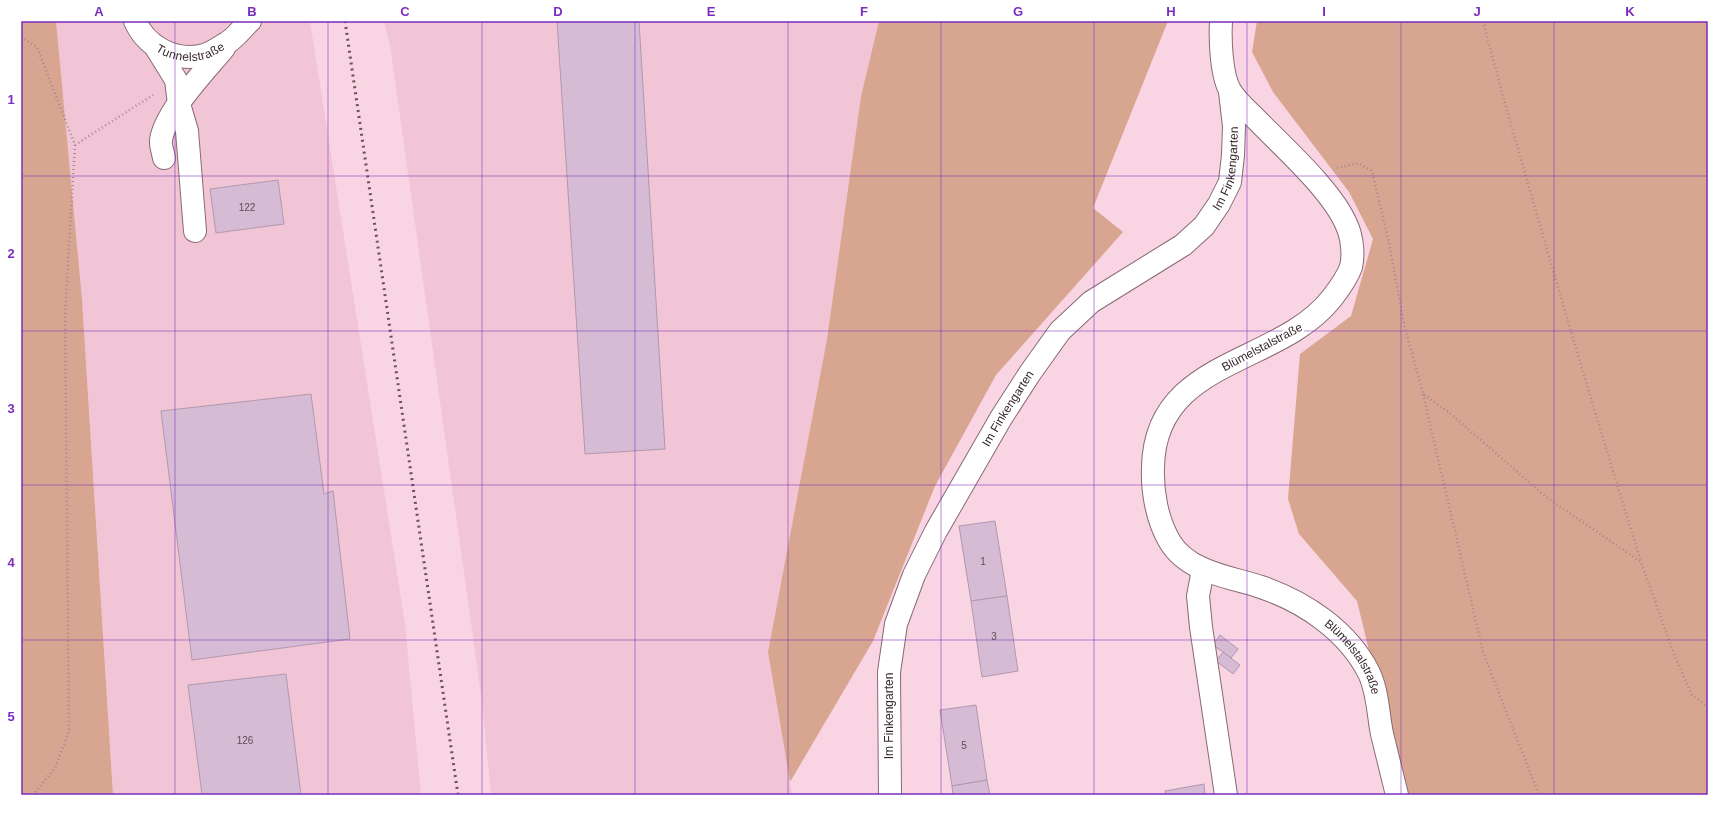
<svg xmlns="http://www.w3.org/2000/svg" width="1729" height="816" font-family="Helvetica,sans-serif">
<rect width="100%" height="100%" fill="#f9d4e2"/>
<g fill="#f1c5d5">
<polygon points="56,21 310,21 405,624 421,795 113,795 82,299"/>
<polygon points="384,21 879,21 861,96 827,339 768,652 792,795 491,795 482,701 390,45"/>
</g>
<g fill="#d8a690">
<polygon points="21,21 56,21 82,299 113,795 21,795"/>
<polygon points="879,21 1168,21 1093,208 1123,232 996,375 935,486 873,641 790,782 768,652 827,339 861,96"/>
<polygon points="1257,21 1708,21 1708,795 1404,795 1357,601 1299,534 1288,499 1300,354 1351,316 1373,239 1349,192 1273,92 1252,52"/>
</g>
<g fill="#d5bbd3" stroke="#b198af">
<polygon points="557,21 639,21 665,449 585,454"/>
<polygon points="278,180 284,224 216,233 210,189"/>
<polygon points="311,394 324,494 333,491 350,639 192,660 161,411"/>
<polygon points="995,521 1007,596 971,601 959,526"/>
<polygon points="1007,596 1018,671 982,677 971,601"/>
<polygon points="1220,635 1238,649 1231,658 1213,645"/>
<polygon points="1223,652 1240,665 1233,674 1216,661"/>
<polygon points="286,674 301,795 202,795 188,685"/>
<polygon points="976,705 987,780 952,786 940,710"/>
<polygon points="987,780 990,795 953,795 952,786"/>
<polygon points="1204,784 1205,795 1166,795 1165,791"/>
</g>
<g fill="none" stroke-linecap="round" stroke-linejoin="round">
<defs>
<g id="minor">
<path id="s1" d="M135,21c11,25 38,40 65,35 8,-1 19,-8 25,-12 10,-5 17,-16 25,-23"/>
<path id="s2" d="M1221,21c-1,18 0,56 10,71 6,10 17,19 25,27 27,28 77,72 91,107 5,11 7,29 4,41 -4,11 -12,22 -19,31 -53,68 -177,60 -179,169 -1,25 4,53 17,75 19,31 61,35 91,45 44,15 87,44 108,86 9,19 9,41 13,61 5,21 10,41 15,61"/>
<polyline points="155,46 176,80 179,104 187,131 195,231"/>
<path d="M164,158c-1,-6 -4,-13 -3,-18 4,-28 45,-70 63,-92"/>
<polyline points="1203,570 1198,596 1201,627 1226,795"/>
<path id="s3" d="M890,795l-1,-123 7,-48 18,-49 22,-44 65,-113 29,-45 30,-42 31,-29 92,-57 21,-19 15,-22 11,-22 3,-27 1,-29 -4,-34"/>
</g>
</defs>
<use href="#minor" stroke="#886975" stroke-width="24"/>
<g stroke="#a38892" stroke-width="2.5" stroke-dasharray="1 3" stroke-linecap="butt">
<path d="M1483,21c16,63 34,124 52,187 34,118 69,236 106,353"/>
<polyline points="21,37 37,47 75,145 65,315 69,731 55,768 33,795"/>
<polyline points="75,145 153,95"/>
<polyline points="1337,168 1358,163 1372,171 1389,243 1404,324 1423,394 1451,414 1546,497 1641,562 1674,654 1692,695 1708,707"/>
<polyline points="1423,394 1483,652 1539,795"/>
</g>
<use href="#minor" stroke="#fff" stroke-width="22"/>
<polyline stroke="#67535a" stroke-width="3" stroke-dasharray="2 4" stroke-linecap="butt" points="345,21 458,795"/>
</g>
<path fill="none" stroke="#7b2cbf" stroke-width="1" stroke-opacity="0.55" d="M175,21v774M328,21v774M482,21v774M635,21v774M788,21v774M941,21v774M1094,21v774M1247,21v774M1401,21v774M1554,21v774M21,176h1687M21,331h1687M21,485h1687M21,640h1687"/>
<g text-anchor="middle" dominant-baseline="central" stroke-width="4" stroke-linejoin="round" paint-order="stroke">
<g font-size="10" fill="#5d4c56">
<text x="247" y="207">122</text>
<text x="983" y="561">1</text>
<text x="994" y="636">3</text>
<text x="245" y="740">126</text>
<text x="964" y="745">5</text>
</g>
<g font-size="12" fill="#35272c" stroke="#fff">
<text stroke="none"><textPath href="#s1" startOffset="70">Tunnelstraße</textPath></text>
<text stroke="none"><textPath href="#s3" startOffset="751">Im Finkengarten</textPath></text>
<text transform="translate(1262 347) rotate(-28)">Blümelstalstraße</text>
<text stroke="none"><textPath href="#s3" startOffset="415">Im Finkengarten</textPath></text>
<text stroke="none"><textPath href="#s2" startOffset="889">Blümelstalstraße</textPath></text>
<text transform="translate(889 716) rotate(-90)">Im Finkengarten</text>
</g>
</g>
<rect width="1729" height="816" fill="none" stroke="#ffffff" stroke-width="44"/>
<rect x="22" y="22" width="1685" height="772" fill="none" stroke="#7b2cbf" stroke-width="1.5"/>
<g font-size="13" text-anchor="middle" font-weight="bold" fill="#7b2cbf">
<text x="99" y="16">A</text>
<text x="252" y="16">B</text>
<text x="405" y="16">C</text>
<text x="558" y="16">D</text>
<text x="711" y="16">E</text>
<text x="864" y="16">F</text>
<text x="1018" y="16">G</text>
<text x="1171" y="16">H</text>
<text x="1324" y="16">I</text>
<text x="1477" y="16">J</text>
<text x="1630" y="16">K</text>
<text x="11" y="104">1</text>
<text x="11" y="258">2</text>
<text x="11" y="413">3</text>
<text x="11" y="567">4</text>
<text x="11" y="721">5</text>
</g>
</svg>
